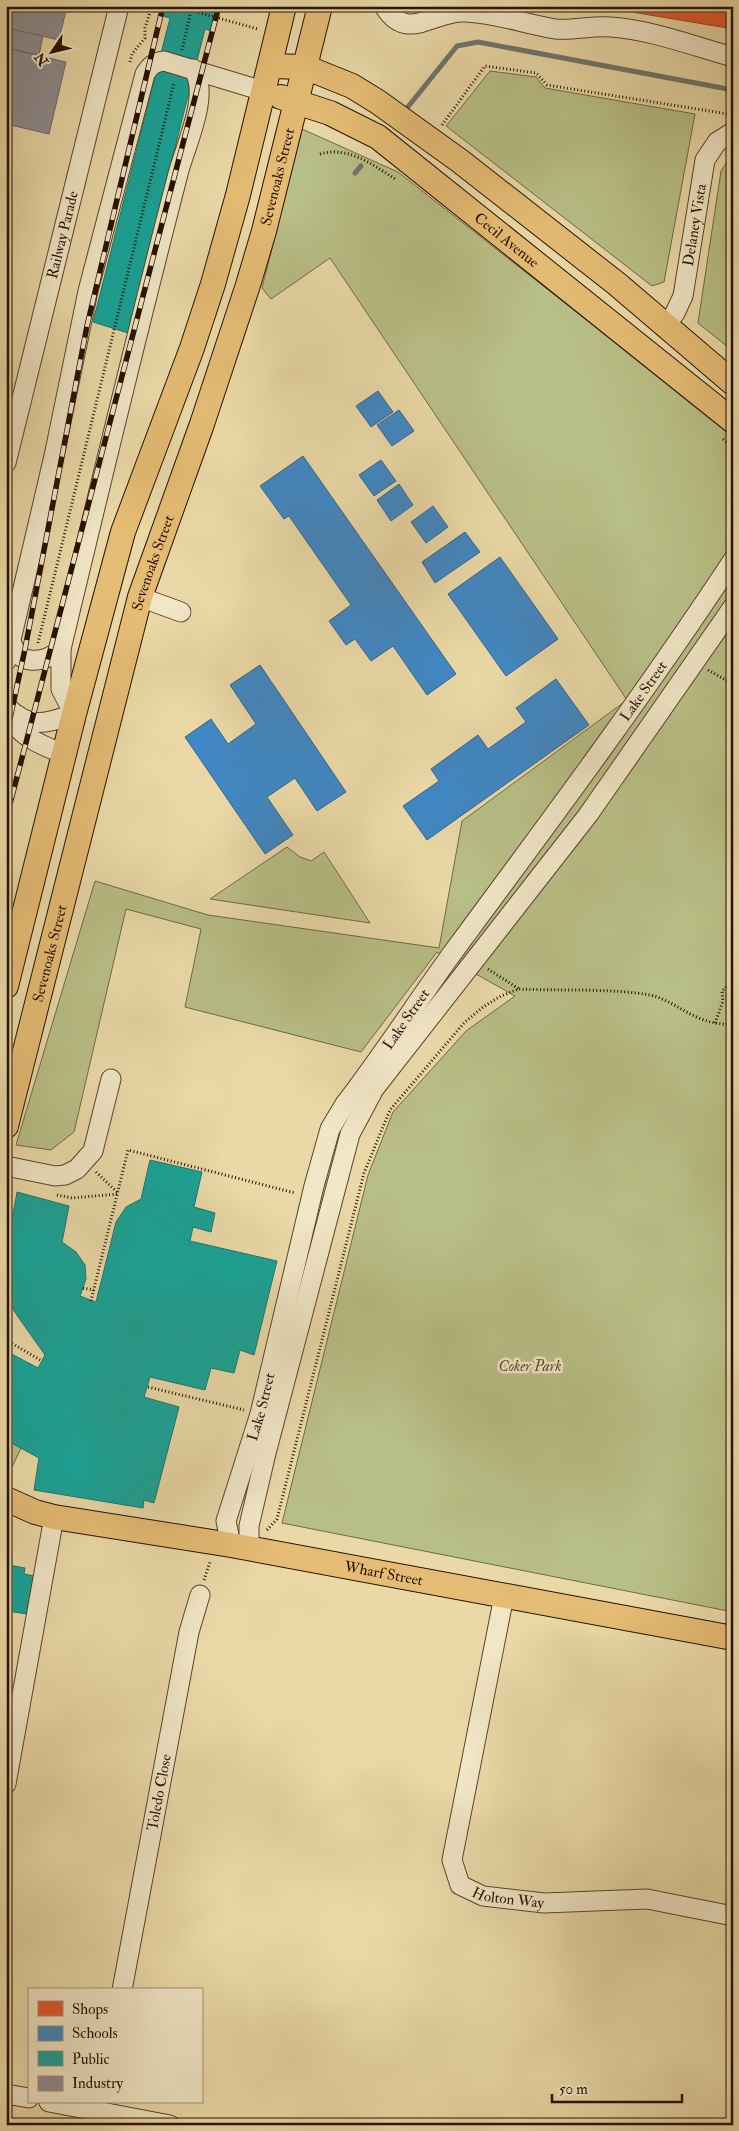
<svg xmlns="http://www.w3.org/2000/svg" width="739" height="2131" font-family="'IM FELL Double Pica',serif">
<rect width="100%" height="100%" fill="#ead9a7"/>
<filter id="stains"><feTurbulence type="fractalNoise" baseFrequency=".004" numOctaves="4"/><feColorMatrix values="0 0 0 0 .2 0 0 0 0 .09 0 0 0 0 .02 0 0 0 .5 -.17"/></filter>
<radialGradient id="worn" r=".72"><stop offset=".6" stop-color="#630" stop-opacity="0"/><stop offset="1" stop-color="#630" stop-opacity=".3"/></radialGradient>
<g fill="#b8bf86" stroke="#706844">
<polygon points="490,71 536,77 545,88 695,114 664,282 652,286 446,126"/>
<polygon points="302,129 398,172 733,435 733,1612 282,1523 368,1175 393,1112 466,1031 515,996 437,952 361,1052 185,1007 201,929 126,909 74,1132 51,1150 16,1145 95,881 208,915 439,948 462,821 627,700 330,258 271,299 262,288"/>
<polygon points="733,153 733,351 698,323 721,171"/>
<polygon points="287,847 300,857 311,861 324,852 370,923 210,899"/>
<polygon points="6,1440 21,1448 12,1467 6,1472"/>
</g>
<polygon fill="#e4572e" stroke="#ab4221" points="598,6 733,6 733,29 602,7"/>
<g fill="#3f88c5" stroke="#38648b">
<polygon points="378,391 393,412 371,427 356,406"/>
<polygon points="399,410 414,431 392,446 377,425"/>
<polygon points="303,456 456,674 427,695 393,646 371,661 355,639 346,645 329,621 351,605 289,516 284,519 260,486"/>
<polygon points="381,460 396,481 374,496 359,475"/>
<polygon points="399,484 413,505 391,521 377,500"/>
<polygon points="433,506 448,527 426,543 411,522"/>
<polygon points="465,532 480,552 435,583 422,562"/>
<polygon points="500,557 558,639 506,676 448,594"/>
<polygon points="260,665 346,792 317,811 295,778 267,797 293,835 265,854 185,737 211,719 228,744 256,724 230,685"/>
<polygon points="556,679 589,725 427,840 403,806 439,781 431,769 478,735 488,749 526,722 516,708"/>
</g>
<g fill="#17a398" stroke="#1c776b">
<polygon points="166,6 217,6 211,31 205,29 128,333 93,322 170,18 163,16"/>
<polygon points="150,1160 202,1172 194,1207 215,1213 211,1232 193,1227 190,1241 277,1261 254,1355 240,1350 234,1373 211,1368 205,1390 150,1377 144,1397 179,1407 154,1503 144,1500 143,1508 34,1490 39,1458 6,1440 6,1351 38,1368 45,1355 14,1311 6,1282 6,1251 17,1192 69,1206 62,1242 76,1252 85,1265 86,1279 80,1296 96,1302 116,1222 126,1207 141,1199"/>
<polygon points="9,1565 25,1568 24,1574 34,1576 28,1614 6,1611 6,1572 8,1573"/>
</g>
<g fill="#8d8d92" stroke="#6e6867">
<polygon points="6,6 67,6 59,40 6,28"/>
<polygon points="6,28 43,36 39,55 6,48"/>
<polygon points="6,48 66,62 49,134 6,124"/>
</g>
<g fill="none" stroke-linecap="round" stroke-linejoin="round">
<g stroke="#6e756d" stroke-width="5">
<polyline points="403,113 457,46 478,42 733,90"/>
<polyline points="355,173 361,166"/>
</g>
<defs>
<g id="minor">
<path d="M384,6c23,38 50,4 81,6 29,1 61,12 90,17 18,2 38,-4 56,-2 41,3 82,19 122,30"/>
<path id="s1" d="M665,327l10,-14 8,-17 22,-136 12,-18 16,-10"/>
<path id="s2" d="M6,463l113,-457"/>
<polyline points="140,597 181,612"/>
<path d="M11,640c5,27 34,24 50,9"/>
<path d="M6,661l48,-205 34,-165 57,-217c5,-8 9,-12 19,-13l99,30"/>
<path d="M7,707c24,23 39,16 67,7l-13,-25v-40c38,-159 76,-317 117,-475 7,-28 33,-80 15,-105"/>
<path d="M10,714c7,23 34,32 54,40"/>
<polyline points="6,1166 55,1176 65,1175 77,1169 93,1151 111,1079"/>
<path id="s3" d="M231,1545l-5,-24 34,-107 54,-228 16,-57 15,-25c40,-52 75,-107 114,-160 94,-127 187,-252 274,-384"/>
<polyline points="249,1549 249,1526 266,1453 350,1134 374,1089 588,815 733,607"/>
<path id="s4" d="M504,1596l-52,264 8,25 23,11 61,7 103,-4 86,17"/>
<polyline points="6,1784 54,1517"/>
<path id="s5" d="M122,1990l67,-358 11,-37"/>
<polyline points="6,2094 29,2098"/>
<polyline points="49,2102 170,2125"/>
</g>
<g id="major">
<polyline points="270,66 305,67 352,86 378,102 460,161 617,284 733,383"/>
<path id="s6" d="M281,97l49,16 48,24 355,284"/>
<polyline points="6,986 74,714 123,532 192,348 213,284 238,195 284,6"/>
<path id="s7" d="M6,1126l134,-529 62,-173 46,-139 16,-54 56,-225"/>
<path id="s8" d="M6,1499l29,13 19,5 177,28 502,93"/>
</g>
</defs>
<use href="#minor" stroke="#58432c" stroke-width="21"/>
<use href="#major" stroke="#271103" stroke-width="26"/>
<g stroke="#271103" stroke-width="3" stroke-dasharray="1 2.5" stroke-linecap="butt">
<polyline points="175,6 258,29"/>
<polyline points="555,6 574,10"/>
<polyline points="182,50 191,11"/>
<polyline points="130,62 132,54 145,38 145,28 152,6"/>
<polyline points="442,125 485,66 536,73 547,85 728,114 728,116"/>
<path d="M320,154c28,-8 52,10 75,25"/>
<polyline points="723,439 733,447"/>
<polyline points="38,643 174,83"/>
<polyline points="708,670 733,684"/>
<polyline points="488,969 519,989"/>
<polyline points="715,1023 723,1001 722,991 733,980"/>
<polyline points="96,1172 118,1193"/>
<polyline points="57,1195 72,1198 118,1194"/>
<polyline points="83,1288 94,1290"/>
<polyline points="91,1301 128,1150 295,1193"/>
<polyline points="6,1340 42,1361"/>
<polyline points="148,1387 244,1410"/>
<path d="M267,1530l10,-11 87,-346 26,-63 74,-87 19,-16 18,-11 18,-7c41,2 91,-1 131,6 18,4 32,16 49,23 11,5 22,6 34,7"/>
<polyline points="204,1580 210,1562"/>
</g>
<use href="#minor" stroke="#f1e6c6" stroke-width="19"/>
<use href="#major" stroke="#e5bc74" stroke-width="24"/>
<defs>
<g id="rail">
<polyline points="6,737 25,649 87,326 163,6"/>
<polyline points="6,819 219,6"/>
</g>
</defs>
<use href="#rail" stroke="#271103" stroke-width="5.5"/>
<use href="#rail" stroke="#f1e6c6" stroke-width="4" stroke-dasharray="11" stroke-linecap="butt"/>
</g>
<g text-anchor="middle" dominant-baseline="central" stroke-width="5" stroke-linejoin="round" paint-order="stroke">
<g font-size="15" fill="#271103" stroke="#f1e6c6">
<text stroke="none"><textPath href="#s7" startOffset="988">Sevenoaks Street</textPath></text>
<text stroke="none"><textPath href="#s1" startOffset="108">Delaney Vista</textPath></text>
<text stroke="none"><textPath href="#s2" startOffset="235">Railway Parade</textPath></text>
<text stroke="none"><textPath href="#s6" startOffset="270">Cecil Avenue</textPath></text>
<text stroke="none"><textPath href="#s7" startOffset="582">Sevenoaks Street</textPath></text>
<text stroke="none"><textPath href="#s3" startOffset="969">Lake Street</textPath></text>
<text stroke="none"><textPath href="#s7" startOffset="178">Sevenoaks Street</textPath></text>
<text stroke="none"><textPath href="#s3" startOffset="564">Lake Street</textPath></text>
<text stroke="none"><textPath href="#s3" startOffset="144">Lake Street</textPath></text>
<text stroke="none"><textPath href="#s8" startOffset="386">Wharf Street</textPath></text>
<text stroke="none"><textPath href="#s5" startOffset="201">Toledo Close</textPath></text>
<text stroke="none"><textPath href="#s4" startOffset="346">Holton Way</textPath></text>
</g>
<g font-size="15" font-style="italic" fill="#5a4e31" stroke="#f1e6c6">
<text x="530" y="1366">Coker Park</text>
</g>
</g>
<rect width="739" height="2131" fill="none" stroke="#ead9a7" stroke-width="25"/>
<rect x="8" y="8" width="724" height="2116" fill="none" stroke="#271103" stroke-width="2.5"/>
<rect x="12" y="12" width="714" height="2106" fill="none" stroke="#271103"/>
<rect x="28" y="1988" width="175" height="115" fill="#f1e6c6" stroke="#a09178"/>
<rect x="38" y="2001" width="25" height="15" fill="#e4572e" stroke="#a09178"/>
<text x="72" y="2014" font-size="15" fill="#271103">Shops</text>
<rect x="38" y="2026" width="25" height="15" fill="#3f88c5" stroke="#a09178"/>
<text x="72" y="2038" font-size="15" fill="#271103">Schools</text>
<rect x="38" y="2051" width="25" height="15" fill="#17a398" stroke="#a09178"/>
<text x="72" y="2064" font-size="15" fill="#271103">Public</text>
<rect x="38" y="2076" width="25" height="15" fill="#8d8d92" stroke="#a09178"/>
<text x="72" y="2088" font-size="15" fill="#271103">Industry</text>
<g transform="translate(52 52) rotate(235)" stroke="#f1e6c6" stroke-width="4" paint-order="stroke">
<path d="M0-4L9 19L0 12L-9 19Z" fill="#271103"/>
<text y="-8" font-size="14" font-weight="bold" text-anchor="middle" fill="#271103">N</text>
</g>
<path d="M552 2094v8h130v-8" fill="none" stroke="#271103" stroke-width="2.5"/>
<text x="559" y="2094" font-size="15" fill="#271103" stroke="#f1e6c6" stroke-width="4" paint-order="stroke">50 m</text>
<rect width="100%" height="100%" filter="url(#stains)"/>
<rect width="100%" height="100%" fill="url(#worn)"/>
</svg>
